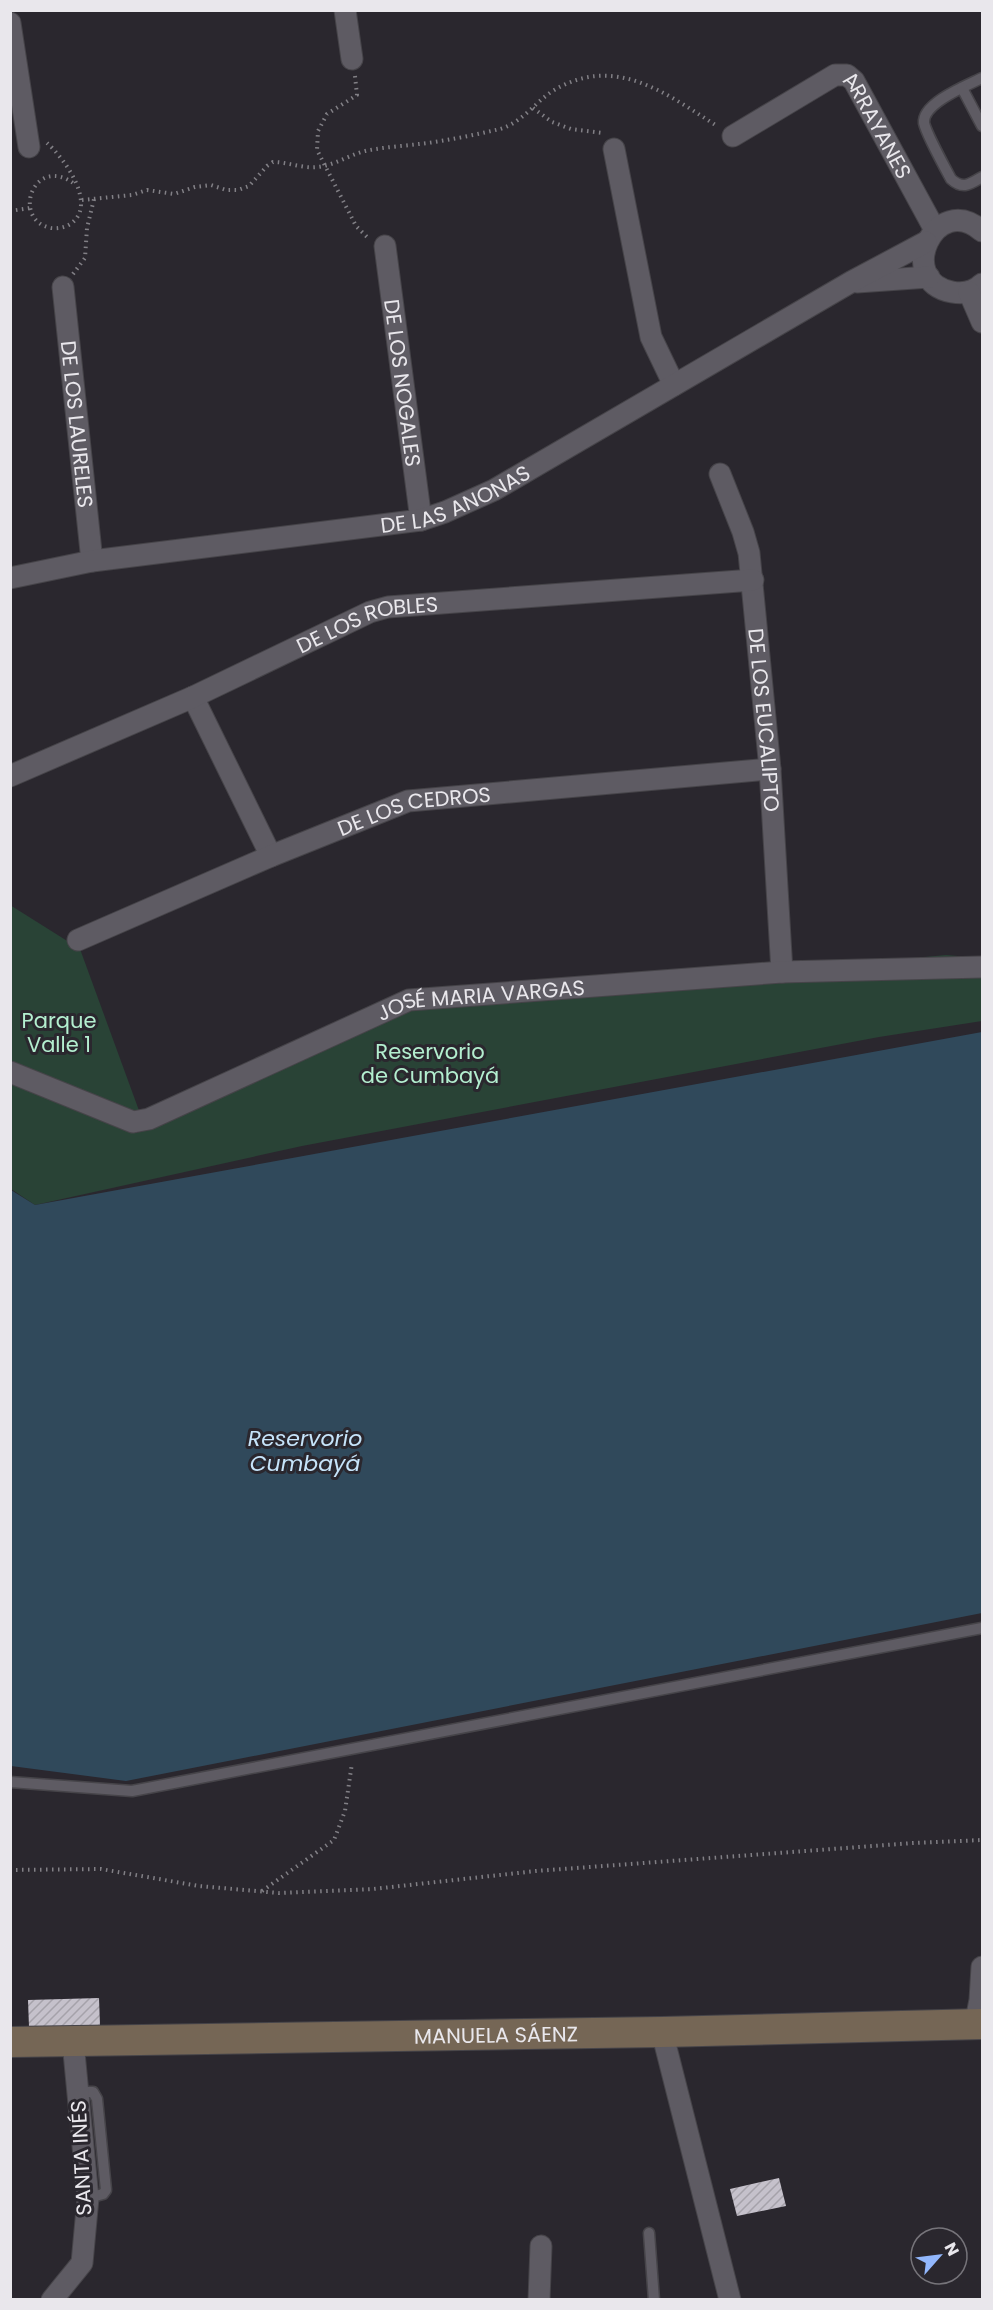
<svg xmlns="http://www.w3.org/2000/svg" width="993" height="2310" font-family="Poppins,sans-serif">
<defs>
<pattern id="building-hatch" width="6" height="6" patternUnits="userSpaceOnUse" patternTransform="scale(1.5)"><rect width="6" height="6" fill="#c5c1cb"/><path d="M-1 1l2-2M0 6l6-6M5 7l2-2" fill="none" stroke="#a5a2aa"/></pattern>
</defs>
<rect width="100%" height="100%" fill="#2a272e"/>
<g fill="#294336">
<polygon points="10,905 80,949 141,1116 11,1066"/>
<polygon points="946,955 982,958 982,1021 879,1037 302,1146 35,1205 11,1189 10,1082 137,1133 412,1006"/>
</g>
<polygon fill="#30495b" points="982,1032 982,1613 126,1781 11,1766 11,1190 35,1205"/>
<g fill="url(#building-hatch)">
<polygon points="99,1998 100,2025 29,2027 28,2000"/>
<polygon points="779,2178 786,2206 737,2216 730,2189"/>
</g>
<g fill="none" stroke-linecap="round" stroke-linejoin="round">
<defs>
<g id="lane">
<path d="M982,78c-14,7 -60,25 -58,45 2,9 21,45 27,56 12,11 19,5 31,-2"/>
<polyline points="962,88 982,126"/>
<polyline points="10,1782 132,1791 982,1628"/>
<polyline points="77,2092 93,2092 97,2099 106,2190 103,2194 88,2198"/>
<polyline points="649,2233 654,2300"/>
</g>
<g id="street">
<polyline points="345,10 352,59"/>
<polyline points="10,23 29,147"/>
<path id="s1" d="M733,136l102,-61h12l7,6 81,149"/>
<polyline points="614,149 651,337 674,385"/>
<path d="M982,231c-47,-41 -88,50 -30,61 11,2 22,0 30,-8"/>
<path id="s2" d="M385,246l36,274"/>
<polyline points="857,282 929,277"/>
<path id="s3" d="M63,287l29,274"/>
<polyline points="969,292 982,322"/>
<path id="s4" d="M720,474l23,58 6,21 21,216 12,203"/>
<path id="s5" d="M10,578l82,-17 329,-41 24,-8 49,-22 357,-208 75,-40"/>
<polyline points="193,697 271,856"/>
<path id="s6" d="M10,776l183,-79 177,-85 18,-5 365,-27"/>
<path id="s7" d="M78,940l193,-84 137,-55 362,-32"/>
<path id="s8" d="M10,1072l123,50 16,-3 260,-119 373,-28 200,-5"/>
<polyline points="975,2025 980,2000 982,1967"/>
<polyline points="662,2032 730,2300"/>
<polyline points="52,2300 82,2263 88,2198 73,2042"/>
<polyline points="539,2300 541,2246"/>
</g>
<g id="secondary">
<path id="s9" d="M10,2042l652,-10 320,-8"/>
</g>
</defs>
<use href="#lane" stroke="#464449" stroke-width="13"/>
<use href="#street" stroke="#464449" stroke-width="23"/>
<use href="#secondary" stroke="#464449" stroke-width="32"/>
<g stroke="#828086" stroke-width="4" stroke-dasharray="1.5 4.5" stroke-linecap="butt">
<polyline points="355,76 357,95 327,114 318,131 317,150 356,226 368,238"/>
<polyline points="533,108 552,122 571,129 603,133"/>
<path d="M47,143c17,15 49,59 26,79 -6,5 -14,7 -22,6 -41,-8 -17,-76 25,-43"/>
<path d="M82,200l50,-5 15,-5 27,4 21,-7 16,-2 15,5h12l11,-4 18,-20 6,-4c15,0 30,7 45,5 18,-2 34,-14 52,-17 16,-3 33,-4 49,-6 27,-3 55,-9 81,-15 21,-6 34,-25 51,-37 62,-39 113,0 166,34"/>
<polyline points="10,211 30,208"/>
<polyline points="73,274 85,258 87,228 94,199"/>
<polyline points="10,1870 101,1869 199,1886 279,1893 373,1889 536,1871 913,1843 982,1840"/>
<polyline points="262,1891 334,1840 345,1811 352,1763"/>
</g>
<use href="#lane" stroke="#5e5b63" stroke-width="10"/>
<use href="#street" stroke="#5e5b63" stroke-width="21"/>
<use href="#secondary" stroke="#756655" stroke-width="30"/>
</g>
<g text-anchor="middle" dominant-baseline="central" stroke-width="6" stroke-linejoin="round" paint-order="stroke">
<g font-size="21" fill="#e9e7ec" stroke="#2a272e">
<text stroke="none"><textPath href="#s1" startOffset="190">ARRAYANES</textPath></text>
<text stroke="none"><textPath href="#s2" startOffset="138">DE LOS NOGALES</textPath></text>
<text stroke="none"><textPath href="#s3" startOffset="138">DE LOS LAURELES</textPath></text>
<text stroke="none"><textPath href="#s5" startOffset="454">DE LAS ANONAS</textPath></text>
<text stroke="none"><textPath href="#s6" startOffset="390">DE LOS ROBLES</textPath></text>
<text stroke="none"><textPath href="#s4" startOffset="252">DE LOS EUCALIPTO</textPath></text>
<text stroke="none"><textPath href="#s7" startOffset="362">DE LOS CEDROS</textPath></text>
<text stroke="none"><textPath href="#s8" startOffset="506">JOSÉ MARIA VARGAS</textPath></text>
<text stroke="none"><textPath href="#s9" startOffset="486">MANUELA SÁENZ</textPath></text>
<text transform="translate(81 2158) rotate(-93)">SANTA INÉS</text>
</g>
<g font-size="21" fill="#b3eecf" stroke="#2a272e">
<text x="59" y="1020">Parque<tspan x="59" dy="24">Valle 1</tspan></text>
<text x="430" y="1051">Reservorio<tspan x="430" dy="24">de Cumbayá</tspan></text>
</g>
<g font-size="22" font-style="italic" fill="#c6e4fa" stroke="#2a272e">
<text x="305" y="1438">Reservorio<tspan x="305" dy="25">Cumbayá</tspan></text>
</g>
</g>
<rect width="993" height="2310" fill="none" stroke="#e9e7ec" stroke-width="24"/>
<g transform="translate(939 2256) rotate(62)"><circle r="28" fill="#2a272e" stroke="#76747a" stroke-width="1.5"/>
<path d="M0-4.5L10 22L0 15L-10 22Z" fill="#92b7fd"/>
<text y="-9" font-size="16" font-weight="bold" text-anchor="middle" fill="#e9e7ec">N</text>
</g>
</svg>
